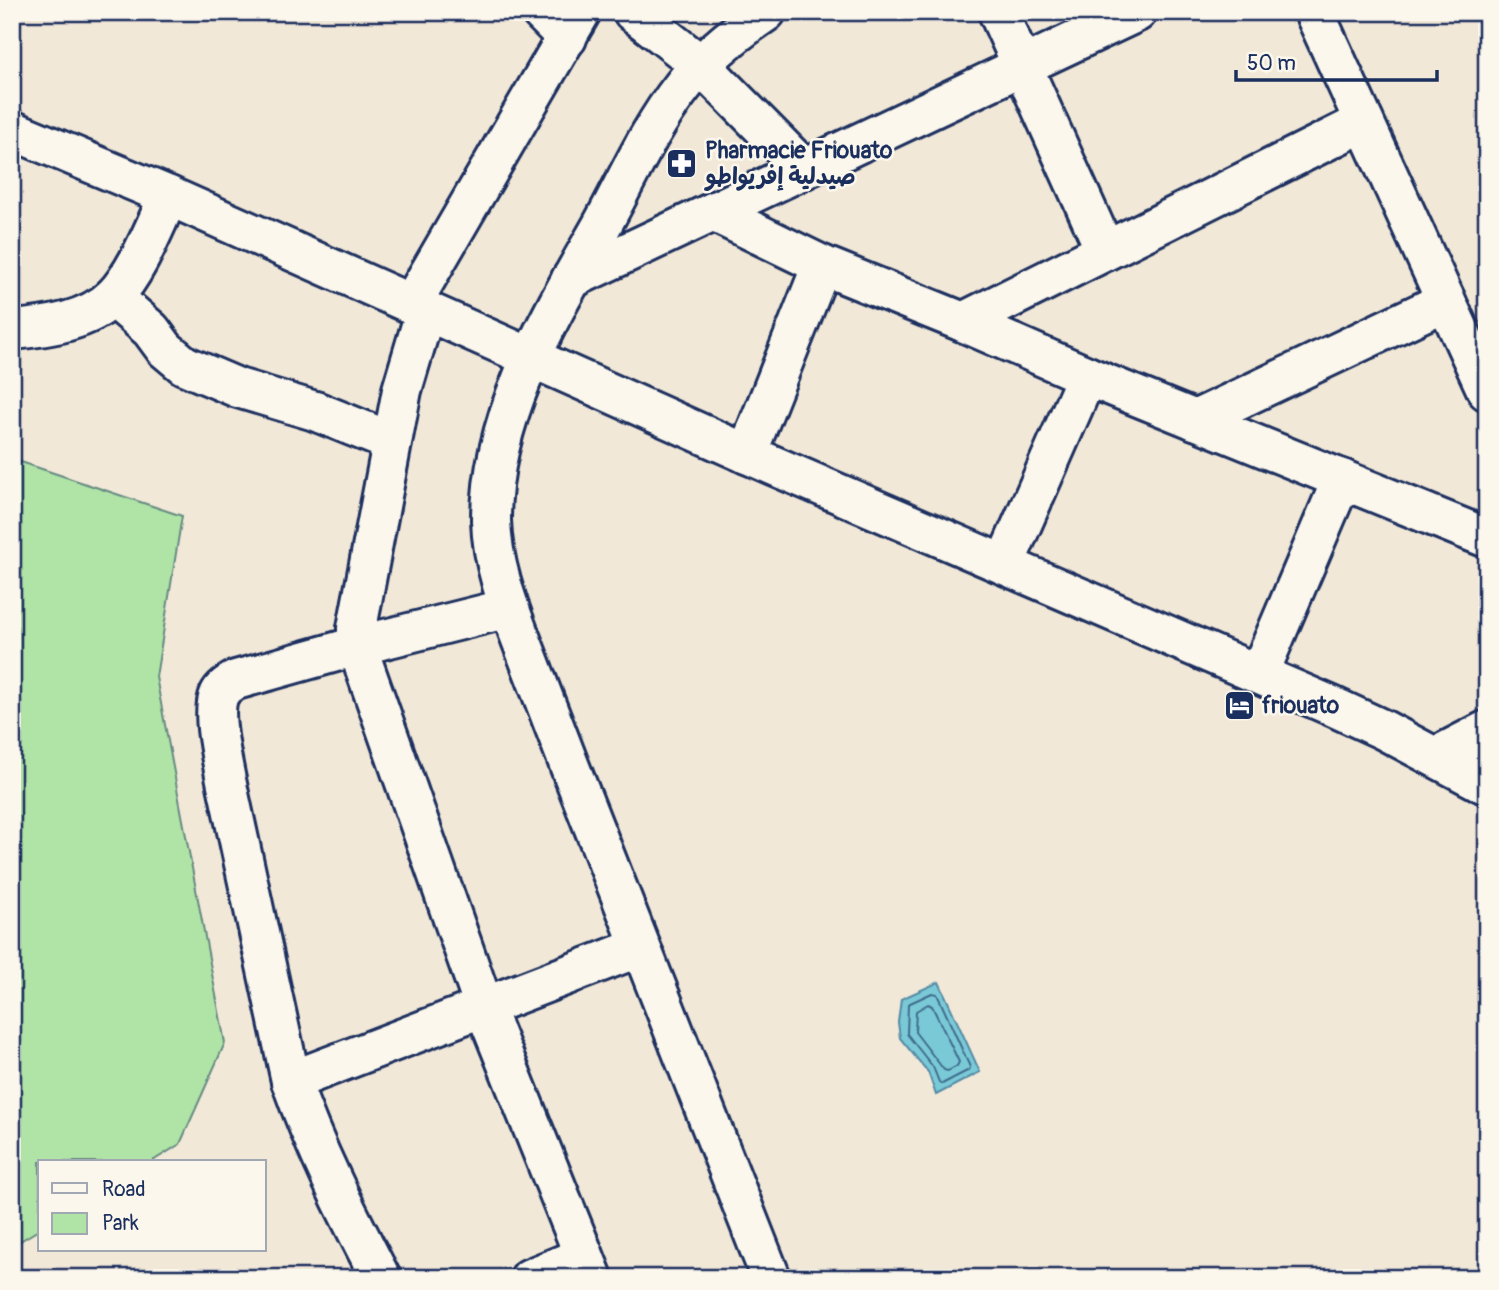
<svg xmlns="http://www.w3.org/2000/svg" width="1499" height="1290" font-family="Pangolin,'Playpen Sans Arabic',sans-serif">
<rect width="100%" height="100%" fill="#f2e8d7"/>
<filter id="ink" filterUnits="userSpaceOnUse"><feTurbulence type="fractalNoise" baseFrequency=".0143" numOctaves="2"/><feDisplacementMap in="SourceGraphic" scale="14" xChannelSelector="R" yChannelSelector="G"/><feConvolveMatrix kernelMatrix="1 2 1 2 8 2 1 2 1" color-interpolation-filters="sRGB"/></filter>
<g filter="url(#ink)">
<polygon fill="#b0e4a6" stroke="#668a82" stroke-width="2" points="12,459 182,516 156,677 225,1043 180,1144 151,1162 40,1162 40,1229 12,1246"/>
<polygon fill="#7ac9d6" stroke="#548ba6" stroke-width="2" points="939,982 980,1072 936,1095 928,1072 900,1038 898,1022 901,999"/>
<g fill="none" stroke-linecap="round" stroke-linejoin="round">
<g stroke="#416d8e" stroke-width="2">
<polygon points="932,993 937,994 970,1067 969,1070 942,1084 939,1082 933,1067 907,1034 908,1004"/>
<polygon points="928,1004 932,1006 959,1062 957,1066 948,1071 944,1070 915,1032 916,1011"/>
</g>
<defs>
<g id="minor">
<polyline points="541,12 567,38"/>
<polyline points="633,12 701,65 804,169"/>
<path d="M766,12c-31,21 -62,45 -84,75 -33,42 -55,93 -81,140 -51,90 -110,186 -110,293 1,42 16,83 31,122 16,42 32,83 48,125 66,171 134,341 201,511"/>
<polyline points="998,12 1105,250"/>
<polyline points="1314,12 1487,391"/>
<polyline points="12,130 169,196 747,454 1332,706 1384,730 1487,785"/>
<polyline points="713,212 822,265 963,322 1087,376 1487,538"/>
<polyline points="571,279 1137,12"/>
<polyline points="113,297 151,330 165,349 184,365 238,388 315,411 392,442"/>
<polyline points="412,303 581,12"/>
<polyline points="426,309 402,390 357,628 357,646 484,1007 593,1278"/>
<polyline points="963,322 1364,122"/>
<path d="M12,330c34,-3 76,-8 102,-34 24,-25 40,-69 55,-100"/>
<polyline points="1195,420 1446,301"/>
<polyline points="747,454 822,265"/>
<polyline points="1005,563 1087,376"/>
<polyline points="1259,674 1342,479"/>
<polyline points="1435,757 1487,730"/>
<polyline points="291,1081 640,947"/>
<path d="M381,1278c-34,-65 -66,-129 -90,-197l-65,-301c-4,-21 -15,-66 -7,-85 3,-7 10,-11 17,-15l121,-34 152,-38"/>
<polyline points="530,1278 584,1256"/>
</g>
</defs>
<use href="#minor" stroke="#1b2f5e" stroke-width="44"/>
<use href="#minor" stroke="#fbf7ec" stroke-width="38"/>
</g>
</g>
<defs>
<symbol id="pharmacy-square" viewBox="-11 -11 22 22"><rect x="-9" y="-9" width="18" height="18" rx="4" fill="#1b2f5e" stroke="#fbf7ec"/><path d="M-2-6h4v4h4v4h-4v4h-4v-4h-4v-4h4Z" fill="#fff"/></symbol>
<symbol id="hotel-square" viewBox="-11 -11 22 22"><rect x="-9" y="-9" width="18" height="18" rx="4" fill="#1b2f5e" stroke="#fbf7ec"/><path d="M-6-4.5h1.5V1H6V5H4.5V3h-9V5H-6ZM-4 0a1.8 1.8 0 1 1 3.6 0ZM.5 0V-2.5h3Q6-2.5 6 0Z" fill="#fff"/></symbol>
</defs>
<g fill-rule="evenodd">
<use href="#pharmacy-square" x="664" y="146" width="35" height="35"/>
<use href="#hotel-square" x="1222" y="688" width="35" height="35"/>
</g>
<g text-anchor="middle" dominant-baseline="central" stroke-width="5" stroke-linejoin="round" paint-order="stroke">
<g font-size="23" font-weight="bold" fill="#1b2f5e" stroke="#fbf7ec" text-anchor="start">
<text x="705" y="150">Pharmacie Friouato<tspan x="705" dy="26">صيدلية إفريواطو</tspan></text>
<text x="1262" y="705">friouato</text>
</g>
</g>
<rect width="1499" height="1290" fill="none" stroke="#fbf7ec" stroke-width="42"/>
<rect x="21" y="21" width="1457" height="1248" fill="none" stroke="#1b2f5e" stroke-width="2.5" filter="url(#ink)"/>
<rect x="38" y="1160" width="228" height="91" fill="#fbf7ec" stroke="#a1a7b3" stroke-width="2"/>
<rect x="52" y="1183" width="35" height="10" fill="#fbf7ec" stroke="#a1a7b3" stroke-width="2"/>
<text x="102" y="1196" font-size="21" fill="#1b2f5e">Road</text>
<rect x="52" y="1213" width="35" height="21" fill="#b0e4a6" stroke="#a1a7b3" stroke-width="2"/>
<text x="102" y="1230" font-size="21" fill="#1b2f5e">Park</text>
<path d="M1236 70v10h201v-10" fill="none" stroke="#1b2f5e" stroke-width="3.5"/>
<text x="1247" y="70" font-size="21" fill="#1b2f5e" stroke="#fbf7ec" stroke-width="5" paint-order="stroke">50 m</text>
</svg>
